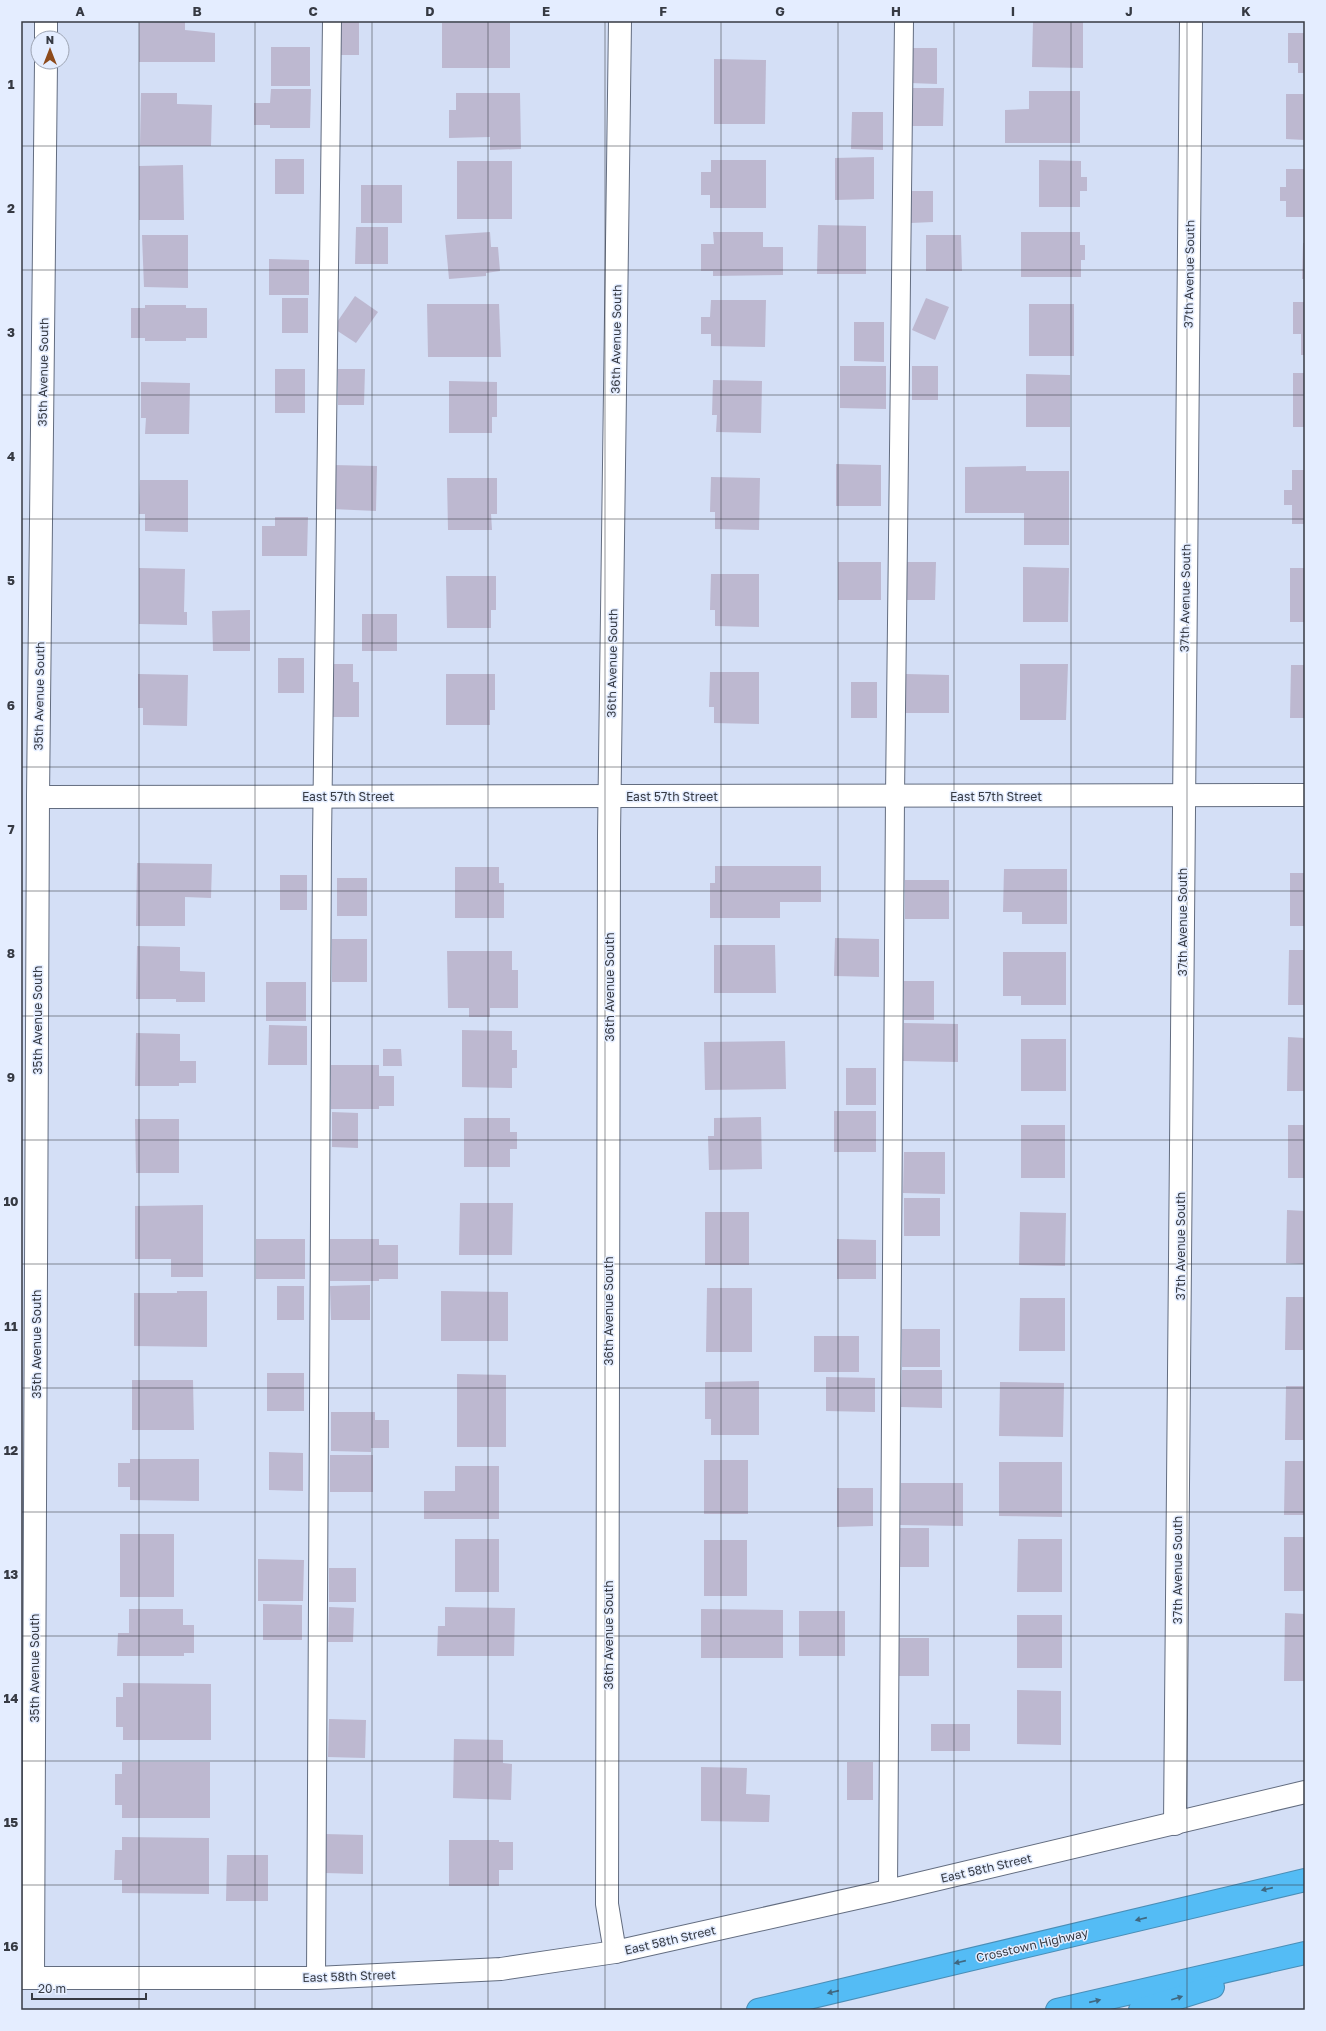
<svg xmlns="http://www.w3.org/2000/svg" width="1326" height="2031" font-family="'Golos Text',sans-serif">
<rect width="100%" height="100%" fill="#d4dff6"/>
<g fill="#bdb8d0">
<polygon points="337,21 359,21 359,55 336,55"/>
<polygon points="1033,21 1083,22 1083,68 1032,67"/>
<polygon points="185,22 185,30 215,33 215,62 139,62 139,23"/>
<rect x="442" y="23" width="68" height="45"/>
<polygon points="1288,33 1305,33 1305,73 1298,73 1298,63 1288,63"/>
<rect x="271" y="47" width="39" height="39"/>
<polygon points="910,48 937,48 937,84 910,83"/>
<polygon points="714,59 766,60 765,124 714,124"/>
<polygon points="910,88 944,88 943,126 909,126"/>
<polygon points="271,89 311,89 310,128 270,128 270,125 254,125 254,103 270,103"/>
<polygon points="1029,91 1080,91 1080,143 1005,143 1005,110 1029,109"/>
<polygon points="141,93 177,93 177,104 212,105 211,146 140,146"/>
<polygon points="456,93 520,93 521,149 490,150 490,137 449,138 449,110 456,110"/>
<polygon points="1286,94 1305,94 1305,140 1286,139"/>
<polygon points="852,112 883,112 883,150 851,149"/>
<polygon points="874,157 874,199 835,200 835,158"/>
<rect x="275" y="159" width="29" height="35"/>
<polygon points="711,160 766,160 766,208 710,208 710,195 701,195 701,172 711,172"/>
<polygon points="1039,160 1081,161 1081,177 1087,177 1087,191 1080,191 1080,207 1039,207"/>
<rect x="457" y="161" width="55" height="58"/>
<polygon points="183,165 184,220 139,220 139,166"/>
<polygon points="1286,169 1305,169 1305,217 1286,217 1286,201 1280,201 1280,187 1286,187"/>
<rect x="361" y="185" width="41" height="38"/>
<polygon points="911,191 933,191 933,222 911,223"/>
<polygon points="818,225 866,226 866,274 817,274"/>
<polygon points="356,227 388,227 388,264 355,264"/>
<polygon points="490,232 491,247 498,247 500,271 486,273 486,276 449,279 445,235"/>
<polygon points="713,232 763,232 763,247 783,247 783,275 713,276 713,271 701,271 701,244 714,244"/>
<polygon points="1021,232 1080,232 1080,245 1085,245 1085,260 1081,260 1081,277 1021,277"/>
<polygon points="142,235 188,235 188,288 144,287"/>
<polygon points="926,235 961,235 962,271 926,271"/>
<polygon points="1303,243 1305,243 1305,279 1302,279"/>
<polygon points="269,259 309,260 309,295 269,295"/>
<polygon points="355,296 378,312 356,343 333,328"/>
<rect x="282" y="298" width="26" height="35"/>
<polygon points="926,298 949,307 935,340 912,330"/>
<polygon points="711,300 766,300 765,347 711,346 711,334 701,334 701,317 710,317"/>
<polygon points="1293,302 1305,302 1305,355 1301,355 1301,334 1293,334"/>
<polygon points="427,304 499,304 501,357 428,357"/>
<rect x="1029" y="304" width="45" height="52"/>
<polygon points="145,305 186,305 186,308 207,308 207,338 186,338 186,341 145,341 145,338 131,338 131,308 145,308"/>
<polygon points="854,322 884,322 884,362 854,361"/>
<polygon points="840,366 886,366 886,409 840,408"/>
<rect x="912" y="366" width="26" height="34"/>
<rect x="275" y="369" width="30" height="44"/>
<polygon points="338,369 365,369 364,405 338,405"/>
<rect x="1293" y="373" width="12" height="54"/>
<polygon points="1026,374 1070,375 1070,427 1026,427"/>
<polygon points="713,380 762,381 761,433 716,432 717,415 712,415"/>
<polygon points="449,381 497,382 497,417 492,417 492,433 449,433"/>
<polygon points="141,382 190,383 189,434 145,434 146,418 141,418"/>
<polygon points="836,464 881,465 881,506 836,506"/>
<polygon points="333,465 377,466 376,511 332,509"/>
<polygon points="1026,466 1026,471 1069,471 1069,545 1024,545 1024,513 965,513 965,467"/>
<polygon points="1292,470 1305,470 1305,524 1292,524 1292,505 1284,505 1284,490 1292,490"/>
<polygon points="711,477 760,478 759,530 715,529 715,512 710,512"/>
<polygon points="447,478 497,478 497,514 491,514 492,530 448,530"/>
<polygon points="140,480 188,480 188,532 145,531 145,514 139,514"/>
<polygon points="275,517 308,517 307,556 262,556 262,526 275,526"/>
<rect x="838" y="562" width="43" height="38"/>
<polygon points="907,562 936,562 935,600 906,600"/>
<polygon points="1023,567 1069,568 1068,622 1023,622"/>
<polygon points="139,568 185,569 184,612 187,612 187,625 139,624"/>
<rect x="1290" y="568" width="15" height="54"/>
<polygon points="711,574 759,574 759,627 715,626 715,610 710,610"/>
<polygon points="446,576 496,576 496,610 491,610 491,628 447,628"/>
<polygon points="250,610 250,651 213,651 212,611"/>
<rect x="362" y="614" width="35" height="37"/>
<rect x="278" y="658" width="26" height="35"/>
<polygon points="333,664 353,664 353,682 359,682 359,717 333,717"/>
<polygon points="1020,664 1068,664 1066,720 1020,720"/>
<polygon points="1291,665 1305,665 1305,718 1290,718"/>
<polygon points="710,672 759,672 759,724 714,723 714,707 709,707"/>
<polygon points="138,674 188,675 187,726 143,725 143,708 138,708"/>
<polygon points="446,674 495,674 495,710 490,710 490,725 446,725"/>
<polygon points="906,674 949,675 949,713 905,713"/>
<rect x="851" y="682" width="26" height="36"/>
<polygon points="137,863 212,864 211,898 185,897 185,926 136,926"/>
<polygon points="715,866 821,866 821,902 780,902 780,918 710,918 710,883 715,883"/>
<polygon points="455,867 499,867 499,883 504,883 504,918 455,918"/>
<polygon points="1004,869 1067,869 1067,924 1022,924 1022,912 1003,912"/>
<rect x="1290" y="873" width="15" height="53"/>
<rect x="280" y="875" width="27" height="35"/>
<rect x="337" y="878" width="30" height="38"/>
<rect x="905" y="880" width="44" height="39"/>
<polygon points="835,938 879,939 879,977 834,976"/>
<rect x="332" y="939" width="35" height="43"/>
<polygon points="714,945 775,945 776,993 714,993"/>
<polygon points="137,946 180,947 180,971 205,972 205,1002 176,1002 176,999 136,999"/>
<polygon points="1289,950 1305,950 1305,1005 1288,1005"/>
<polygon points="447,951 512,951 512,970 518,970 518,1008 490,1008 490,1017 469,1017 469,1008 448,1008"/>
<polygon points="1003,952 1066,952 1066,1005 1021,1005 1021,996 1003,996"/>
<rect x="904" y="981" width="30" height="39"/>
<rect x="266" y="982" width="40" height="39"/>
<polygon points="904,1023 958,1024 958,1062 903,1061"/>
<polygon points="269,1025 307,1026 307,1065 268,1065"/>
<polygon points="462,1030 512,1031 512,1050 517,1050 517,1068 512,1068 512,1088 462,1087"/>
<polygon points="136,1033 180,1034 180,1061 196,1061 196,1083 179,1083 179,1086 135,1086"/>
<polygon points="1288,1037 1305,1038 1305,1091 1287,1091"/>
<rect x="1021" y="1039" width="45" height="52"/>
<polygon points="785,1041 786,1089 705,1090 704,1042"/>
<polygon points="383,1049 401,1049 402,1066 383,1066"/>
<polygon points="331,1065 379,1065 379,1076 394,1076 394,1106 379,1106 379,1109 331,1109"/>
<rect x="846" y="1068" width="30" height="37"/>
<rect x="834" y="1111" width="42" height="41"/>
<polygon points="332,1112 358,1113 358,1148 332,1147"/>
<polygon points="761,1117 762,1169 709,1170 708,1136 714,1136 714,1118"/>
<polygon points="464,1118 510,1118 510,1132 517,1132 517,1149 510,1149 510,1167 464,1167"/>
<polygon points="135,1119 179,1119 179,1173 136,1173"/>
<rect x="1021" y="1125" width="44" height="53"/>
<rect x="1288" y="1125" width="17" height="53"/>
<polygon points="904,1152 945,1152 945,1194 903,1193"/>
<rect x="904" y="1198" width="36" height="38"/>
<polygon points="460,1203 513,1203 512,1255 459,1255"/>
<polygon points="203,1205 203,1277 171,1277 171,1259 135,1259 135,1206"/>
<polygon points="1287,1210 1305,1211 1305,1264 1286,1263"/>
<rect x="705" y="1212" width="44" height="53"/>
<polygon points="1020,1212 1066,1213 1065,1266 1019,1265"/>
<rect x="256" y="1239" width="49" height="40"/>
<polygon points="330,1239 379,1239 379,1245 398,1245 398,1279 379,1279 379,1281 330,1281"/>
<polygon points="837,1239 876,1240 876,1279 837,1279"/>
<polygon points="370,1285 370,1320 331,1320 330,1286"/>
<rect x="277" y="1286" width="27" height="34"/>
<polygon points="707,1288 752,1288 752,1352 706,1352"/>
<polygon points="177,1291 207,1291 207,1347 134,1346 134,1293 177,1293"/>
<polygon points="441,1291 508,1292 508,1341 441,1341"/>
<polygon points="1286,1297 1305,1297 1305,1350 1285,1350"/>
<polygon points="1020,1298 1065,1298 1065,1351 1019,1351"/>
<rect x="902" y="1329" width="38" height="38"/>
<rect x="814" y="1336" width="45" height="36"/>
<polygon points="902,1370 942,1370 942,1408 901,1407"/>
<rect x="267" y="1373" width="37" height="38"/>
<polygon points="457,1374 506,1375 506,1447 457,1447"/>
<polygon points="826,1377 875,1378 875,1412 826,1411"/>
<polygon points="132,1380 193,1380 194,1430 132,1430"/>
<polygon points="759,1381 759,1435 711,1435 711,1419 705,1419 705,1382"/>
<polygon points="1000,1382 1064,1383 1063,1437 999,1436"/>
<polygon points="1286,1386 1305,1386 1305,1440 1285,1440"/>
<polygon points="331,1412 375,1412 375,1420 389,1420 389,1448 371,1448 371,1452 331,1451"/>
<polygon points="269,1452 303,1453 303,1491 269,1490"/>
<rect x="330" y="1455" width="43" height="37"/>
<polygon points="130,1459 199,1459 199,1501 130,1500 130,1487 118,1487 118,1463 130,1463"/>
<rect x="704" y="1460" width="44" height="54"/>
<polygon points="1285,1461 1305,1461 1305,1515 1284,1515"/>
<polygon points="999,1462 1062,1462 1062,1517 999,1516"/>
<polygon points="455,1466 499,1466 499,1519 424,1519 424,1491 455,1491"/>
<polygon points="901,1483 963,1483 963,1526 900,1525"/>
<polygon points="837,1488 873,1488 873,1526 837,1527"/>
<rect x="900" y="1528" width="29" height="39"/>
<rect x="120" y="1534" width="54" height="63"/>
<rect x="1284" y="1537" width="21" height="54"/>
<rect x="455" y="1539" width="44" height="53"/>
<polygon points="1018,1539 1062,1539 1062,1592 1017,1592"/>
<rect x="704" y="1540" width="43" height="56"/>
<polygon points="258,1559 304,1560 303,1601 258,1601"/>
<rect x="329" y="1568" width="27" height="34"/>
<polygon points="263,1604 302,1605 302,1640 263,1640"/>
<polygon points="329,1607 354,1608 353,1642 328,1642"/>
<polygon points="445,1607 515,1608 514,1656 437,1656 438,1626 445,1626"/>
<polygon points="129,1609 183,1609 183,1625 194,1625 194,1653 184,1653 184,1656 117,1656 118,1633 129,1633"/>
<polygon points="701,1609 783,1610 783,1658 701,1658"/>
<rect x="799" y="1611" width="46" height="45"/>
<polygon points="1285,1613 1305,1614 1305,1681 1284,1681"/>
<rect x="1017" y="1615" width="45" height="53"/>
<polygon points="899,1638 929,1638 929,1676 898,1676"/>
<polygon points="123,1683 211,1684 211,1740 123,1740 123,1727 116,1727 116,1697 123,1697"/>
<polygon points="1017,1690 1061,1691 1061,1745 1017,1744"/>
<polygon points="329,1719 366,1720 365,1758 328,1757"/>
<rect x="931" y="1724" width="39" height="27"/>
<polygon points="454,1739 503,1740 503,1763 512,1764 511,1800 453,1798"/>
<polygon points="122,1762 210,1762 210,1818 122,1818 122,1805 115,1805 115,1774 122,1774"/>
<rect x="847" y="1762" width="26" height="38"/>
<polygon points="701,1767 747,1768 746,1794 770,1795 769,1822 701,1821"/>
<polygon points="325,1834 363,1835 363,1874 325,1873"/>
<polygon points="122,1837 209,1838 209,1894 122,1893 122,1880 114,1880 115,1850 122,1850"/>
<polygon points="449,1840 499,1840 499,1842 513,1842 513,1870 499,1870 499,1886 449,1886"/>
<polygon points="227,1855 268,1855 268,1901 226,1901"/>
</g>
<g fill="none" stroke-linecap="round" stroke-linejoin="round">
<defs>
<g id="service">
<polyline points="888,1891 895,796 904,21"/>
<polyline points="316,1978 322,843 332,21"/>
</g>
<g id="minor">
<polyline points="46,38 46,21"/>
<polyline points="38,797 1305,795"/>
<polyline points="1175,1824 1191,21"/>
<polyline points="615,1952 607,1904 609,835 620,21"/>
<polyline points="21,1978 316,1978 501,1969 615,1952 888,1891 1305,1792"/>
<polyline points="33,1978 38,797 46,62"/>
</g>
<g id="motorway">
<polyline points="758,2010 1305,1880"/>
<polyline points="1057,2010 1305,1953"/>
<polyline points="1140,2010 1213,1987"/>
</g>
</defs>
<use href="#service" stroke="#636d80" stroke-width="20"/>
<use href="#minor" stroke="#636d80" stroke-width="24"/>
<use href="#motorway" stroke="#4a8eb7" stroke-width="24"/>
<use href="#service" stroke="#fff" stroke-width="18"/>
<use href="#minor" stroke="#fff" stroke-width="22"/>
<use href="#motorway" stroke="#54bcf5" stroke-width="22"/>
</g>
<defs><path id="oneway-solid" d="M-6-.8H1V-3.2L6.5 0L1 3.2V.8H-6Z"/></defs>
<g fill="#406881">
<use href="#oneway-solid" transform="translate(1267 1889) rotate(167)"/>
<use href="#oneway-solid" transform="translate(1141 1919) rotate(167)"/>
<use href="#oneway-solid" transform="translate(960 1962) rotate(167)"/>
<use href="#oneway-solid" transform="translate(833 1992) rotate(167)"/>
<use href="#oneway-solid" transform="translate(1177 1998) rotate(-17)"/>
<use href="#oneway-solid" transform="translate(1095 2001) rotate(-13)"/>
</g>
<path fill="none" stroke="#363a43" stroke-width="1" stroke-opacity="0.55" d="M139,21v1989M255,21v1989M372,21v1989M488,21v1989M605,21v1989M721,21v1989M838,21v1989M954,21v1989M1071,21v1989M1187,21v1989M21,146h1284M21,270h1284M21,395h1284M21,519h1284M21,643h1284M21,767h1284M21,891h1284M21,1016h1284M21,1140h1284M21,1264h1284M21,1388h1284M21,1512h1284M21,1636h1284M21,1761h1284M21,1885h1284"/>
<g text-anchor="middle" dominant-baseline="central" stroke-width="3" stroke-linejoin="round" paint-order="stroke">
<g font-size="12" fill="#363a43" stroke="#e4edff">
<text transform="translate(1189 274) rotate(-89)">37th Avenue South</text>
<text transform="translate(616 339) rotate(-89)">36th Avenue South</text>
<text transform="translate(43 372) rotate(-89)">35th Avenue South</text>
<text transform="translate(1185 598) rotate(-89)">37th Avenue South</text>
<text transform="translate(612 663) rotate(-89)">36th Avenue South</text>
<text transform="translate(39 696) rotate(-89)">35th Avenue South</text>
<text x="348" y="796">East 57th Street</text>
<text x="672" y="796">East 57th Street</text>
<text x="996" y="796">East 57th Street</text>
<text transform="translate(1182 922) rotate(-90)">37th Avenue South</text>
<text transform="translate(609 987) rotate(-90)">36th Avenue South</text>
<text transform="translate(37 1020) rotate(-90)">35th Avenue South</text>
<text transform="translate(1180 1246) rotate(-90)">37th Avenue South</text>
<text transform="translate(608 1311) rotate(-90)">36th Avenue South</text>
<text transform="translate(36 1344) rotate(-90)">35th Avenue South</text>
<text transform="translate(1177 1570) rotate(-90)">37th Avenue South</text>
<text transform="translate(608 1635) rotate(-90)">36th Avenue South</text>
<text transform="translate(34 1668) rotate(-90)">35th Avenue South</text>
<text transform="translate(986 1868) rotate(-13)">East 58th Street</text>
<text transform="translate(670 1940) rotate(-13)">East 58th Street</text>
<text transform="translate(1032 1945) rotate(-13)">Crosstown Highway</text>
<text transform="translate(349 1976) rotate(-2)">East 58th Street</text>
</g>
</g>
<rect width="1326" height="2031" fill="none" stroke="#e4edff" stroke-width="44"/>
<g transform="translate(50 50)"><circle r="19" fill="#e4edff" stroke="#9ea5b4"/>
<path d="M0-3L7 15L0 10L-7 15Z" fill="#8e4b1c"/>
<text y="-6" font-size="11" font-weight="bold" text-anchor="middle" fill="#363a43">N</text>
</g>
<path d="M32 1993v6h114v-6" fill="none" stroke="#363a43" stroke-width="2"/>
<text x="38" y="1993" font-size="12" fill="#363a43" stroke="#e4edff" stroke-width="3" paint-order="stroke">20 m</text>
<rect x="22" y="22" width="1282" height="1987" fill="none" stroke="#363a43" stroke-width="1.5"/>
<g font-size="13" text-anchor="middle" font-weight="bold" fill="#363a43">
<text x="80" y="16">A</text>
<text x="197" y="16">B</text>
<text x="313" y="16">C</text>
<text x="430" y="16">D</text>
<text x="546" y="16">E</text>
<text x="663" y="16">F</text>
<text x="780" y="16">G</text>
<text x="896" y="16">H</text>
<text x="1013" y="16">I</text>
<text x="1129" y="16">J</text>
<text x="1246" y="16">K</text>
<text x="11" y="89">1</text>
<text x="11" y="213">2</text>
<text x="11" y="337">3</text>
<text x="11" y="461">4</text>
<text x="11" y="585">5</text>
<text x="11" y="710">6</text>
<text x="11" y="834">7</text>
<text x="11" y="958">8</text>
<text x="11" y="1082">9</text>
<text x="11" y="1206">10</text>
<text x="11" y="1331">11</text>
<text x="11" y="1455">12</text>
<text x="11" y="1579">13</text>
<text x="11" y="1703">14</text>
<text x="11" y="1827">15</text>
<text x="11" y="1951">16</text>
</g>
</svg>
